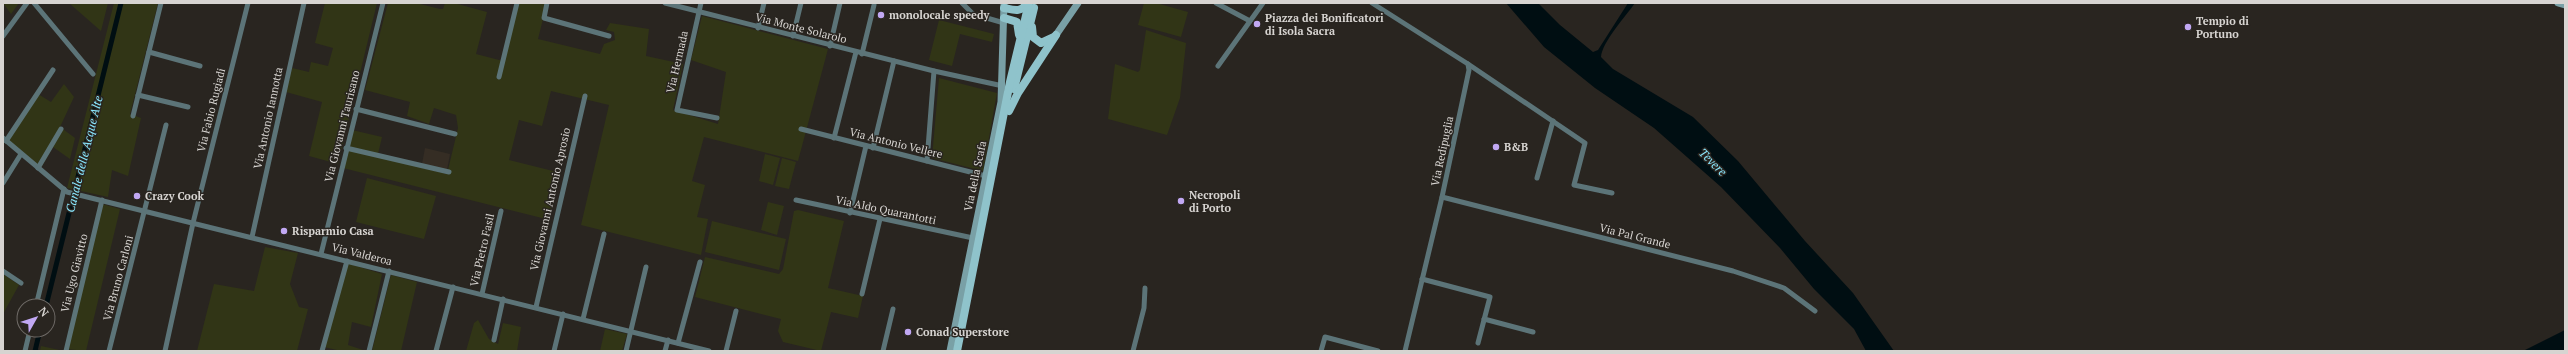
<svg xmlns="http://www.w3.org/2000/svg" width="2568" height="354" font-family="'PT Serif',serif">
<rect width="100%" height="100%" fill="#292520"/>
<polygon fill="#352d24" points="425,148 450,154 447,170 422,164"/>
<g fill="#313516">
<polygon points="3,3 19,3 11,14"/>
<polygon points="69,3 108,3 101,31"/>
<polygon points="114,3 158,3 130,114 141,118 128,176 112,170 108,197 67,188"/>
<polygon points="325,3 377,3 338,164 309,156 322,102 286,92 292,68 309,72 311,62 328,66 333,48 315,43"/>
<polygon points="388,3 416,3 440,9 443,9 445,3 454,3 487,12 476,54 503,61 519,3 547,3 538,39 600,54 604,44 615,40 614,32 606,30 610,23 649,29 646,56 683,64 673,110 718,124 726,72 691,60 702,16 828,49 798,161 704,137 692,181 705,185 697,217 708,219 701,255 581,225 609,105 551,91 542,126 519,120 509,160 561,173 550,220 343,168 348,149 447,174 458,128 456,115 434,108 429,124 407,116 410,102 365,90"/>
<polygon points="1144,3 1156,3 1188,12 1181,37 1138,25"/>
<polygon points="939,20 994,34 992,42 960,34 952,66 929,60"/>
<polygon points="1146,30 1186,43 1180,98 1167,135 1108,119 1115,64 1138,72 1140,70"/>
<polygon points="939,78 997,93 983,171 932,158"/>
<polygon points="64,84 74,97 60,127 75,138 70,159 53,147 41,168 7,141 38,94 51,102"/>
<polygon points="352,130 382,137 378,154 348,146"/>
<polygon points="765,154 780,158 773,185 759,181"/>
<polygon points="782,158 796,162 789,189 775,186"/>
<polygon points="367,178 436,196 424,239 356,222"/>
<polygon points="768,202 784,206 777,235 761,230"/>
<polygon points="102,204 120,209 86,351 66,349"/>
<polygon points="798,210 844,221 828,288 863,296 858,318 831,312 821,351 783,342 778,331 781,319 695,297 705,257 779,274 783,269 794,211"/>
<polygon points="712,221 786,239 779,270 705,252"/>
<polygon points="265,247 298,253 290,284 299,307 308,309 297,351 197,351 214,284 254,291"/>
<polygon points="347,263 382,274 371,327 352,322 348,345 366,351 341,351 324,347"/>
<polygon points="3,274 19,285 3,314"/>
<polygon points="391,275 417,282 401,351 372,351"/>
<polygon points="478,320 489,339 498,344 503,323 521,327 517,351 466,351 474,323"/>
<polygon points="605,329 627,334 622,351 600,351"/>
<polygon points="41,346 64,351 40,351"/>
</g>
<g fill="#000e12">
<path d="M1506,3h32l22,22 33,27 5,-2 30,-47h7c-9,13 -33,39 -34,54l12,12 80,48 45,44 67,80 48,52 41,58h-28l-12,-22 -40,-40 -34,-41 -59,-61 -67,-59 -59,-40 -51,-41z"/>
<polygon points="2565,330 2565,351 2523,351"/>
</g>
<g fill="none" stroke-linecap="round" stroke-linejoin="round">
<polyline stroke="#000e12" stroke-width="1.5" points="36,350 40,351"/>
<g stroke="#000e12" stroke-width="5">
<polyline points="46,306 121,3"/>
<polyline points="35,351 40,330"/>
</g>
<g stroke="#5c7478" stroke-width="5">
<polyline points="34,3 93,74"/>
<polyline points="547,3 544,18 609,36"/>
<polyline points="665,3 934,71 1003,86"/>
<polyline points="701,3 677,110 717,118"/>
<polyline points="962,3 973,14 1004,23"/>
<polyline points="1216,3 1250,21"/>
<polyline points="1372,3 1468,64 1469,70 1442,197 1405,351"/>
<polyline points="758,28 764,3"/>
<polyline points="3,36 27,3"/>
<polyline points="793,36 801,3"/>
<polyline points="830,46 840,3"/>
<polyline points="149,52 200,66"/>
<polyline points="862,54 874,5"/>
<polyline points="1468,64 1585,143 1574,185 1612,193"/>
<polyline points="1218,66 1263,3"/>
<polyline points="499,77 517,3"/>
<polyline points="138,95 188,107"/>
<polyline points="356,109 455,134"/>
<polyline points="133,116 161,3"/>
<polyline points="801,129 986,176"/>
<polyline points="3,138 67,192 709,351"/>
<polyline points="834,138 856,52"/>
<polyline points="6,141 53,70"/>
<polyline points="346,148 449,172"/>
<polyline points="873,148 894,61"/>
<polyline points="927,161 934,71"/>
<polyline points="38,168 61,129"/>
<polyline points="1537,178 1553,121"/>
<polyline points="3,183 21,154"/>
<polyline points="1442,197 1733,271 1784,288 1815,311"/>
<polyline points="796,200 973,238"/>
<polyline points="850,213 866,146"/>
<polyline points="252,237 304,3"/>
<polyline points="321,254 383,3"/>
<polyline points="3,271 21,283"/>
<polyline points="1422,279 1490,297 1478,343"/>
<polyline points="482,294 501,211"/>
<polyline points="862,294 880,219"/>
<polyline points="36,306 64,189"/>
<polyline points="536,307 585,96"/>
<polyline points="583,319 604,234"/>
<polyline points="1484,319 1533,332"/>
<polyline points="494,340 503,299"/>
<polyline points="678,343 700,262"/>
<polyline points="25,351 30,330"/>
<polyline points="66,351 102,200"/>
<polyline points="109,351 166,125"/>
<polyline points="165,351 193,223 248,3"/>
<polyline points="322,351 347,261"/>
<polyline points="369,351 389,271"/>
<polyline points="436,351 453,287"/>
<polyline points="554,351 563,314"/>
<polyline points="626,351 646,267"/>
<polyline points="665,351 668,340"/>
<polyline points="726,351 736,311"/>
<polyline points="883,351 893,309"/>
<polyline points="1133,351 1144,308 1145,288"/>
<polyline points="1321,351 1325,337 1378,351"/>
</g>
<g stroke="#79a0a6" stroke-width="7">
<polyline points="2558,3 2565,5"/>
<polyline points="1056,35 1078,3"/>
<polyline points="950,351 1001,102 1004,3"/>
</g>
<g stroke="#8fc3cb" stroke-width="8">
<path d="M1004,8c10,2 17,5 23,-5"/>
<polyline points="1004,18 1017,22 1019,35"/>
<polyline points="1032,27 1033,37 1041,43 1054,37"/>
<polyline points="1014,89 1034,8"/>
<polyline points="1009,111 1018,93 1056,35"/>
<polyline points="957,351 1010,82 1029,3"/>
</g>
</g>
<g fill="#c1a8f3" stroke="#292520" stroke-width="1.5">
<circle cx="881" cy="15" r="4"/>
<circle cx="1257" cy="24" r="4"/>
<circle cx="2188" cy="27" r="4"/>
<circle cx="1496" cy="147" r="4"/>
<circle cx="137" cy="196" r="4"/>
<circle cx="1181" cy="201" r="4"/>
<circle cx="284" cy="231" r="4"/>
<circle cx="908" cy="332" r="4"/>
</g>
<g text-anchor="middle" dominant-baseline="central" stroke-width="3" stroke-linejoin="round" paint-order="stroke">
<g font-size="11" font-weight="bold" fill="#d7d4d1" stroke="#292520" text-anchor="start">
<text x="889" y="15">monolocale speedy</text>
<text x="1265" y="18">Piazza dei Bonificatori<tspan x="1265" dy="13">di Isola Sacra</tspan></text>
<text x="2196" y="21">Tempio di<tspan x="2196" dy="13">Portuno</tspan></text>
<text x="1504" y="147">B&amp;B</text>
<text x="1189" y="195">Necropoli<tspan x="1189" dy="13">di Porto</tspan></text>
<text x="145" y="196">Crazy Cook</text>
<text x="292" y="231">Risparmio Casa</text>
<text x="916" y="332">Conad Superstore</text>
</g>
<g font-size="11" fill="#d7d4d1" stroke="#292520">
<text transform="translate(801 28) rotate(14)">Via Monte Solarolo</text>
<text transform="translate(677 62) rotate(-77)">Via Hermada</text>
<text transform="translate(211 110) rotate(-76)">Via Fabio Rugiadi</text>
<text transform="translate(268 118) rotate(-78)">Via Antonio Iannotta</text>
<text transform="translate(342 126) rotate(-76)">Via Giovanni Taurisano</text>
<text transform="translate(896 143) rotate(14)">Via Antonio Vellere</text>
<text transform="translate(1442 151) rotate(-78)">Via Redipuglia</text>
<text transform="translate(975 176) rotate(-78)">Via della Scafa</text>
<text transform="translate(550 199) rotate(-77)">Via Giovanni Antonio Aprosio</text>
<text transform="translate(886 210) rotate(12)">Via Aldo Quarantotti</text>
<text transform="translate(1635 236) rotate(14)">Via Pal Grande</text>
<text transform="translate(482 250) rotate(-77)">Via Pietro Fasil</text>
<text transform="translate(362 254) rotate(14)">Via Valderoa</text>
<text transform="translate(74 273) rotate(-76)">Via Ugo Giavitto</text>
<text transform="translate(118 278) rotate(-75)">Via Bruno Carloni</text>
</g>
<g font-size="12" font-style="italic" fill="#8ae8ff" stroke="#292520">
<text transform="translate(84 154) rotate(-76)">Canale delle Acque Alte</text>
<text transform="translate(1713 162) rotate(45)">Tevere</text>
</g>
</g>
<rect width="2568" height="354" fill="none" stroke="#d7d4d1" stroke-width="8"/>
<g transform="translate(36 318) rotate(51)"><circle r="19" fill="#292520" stroke="#6f6b67"/>
<path d="M0-3L7 15L0 10L-7 15Z" fill="#c1a8f3"/>
<text y="-6" font-size="11" font-weight="bold" text-anchor="middle" fill="#d7d4d1">N</text>
</g>
</svg>
